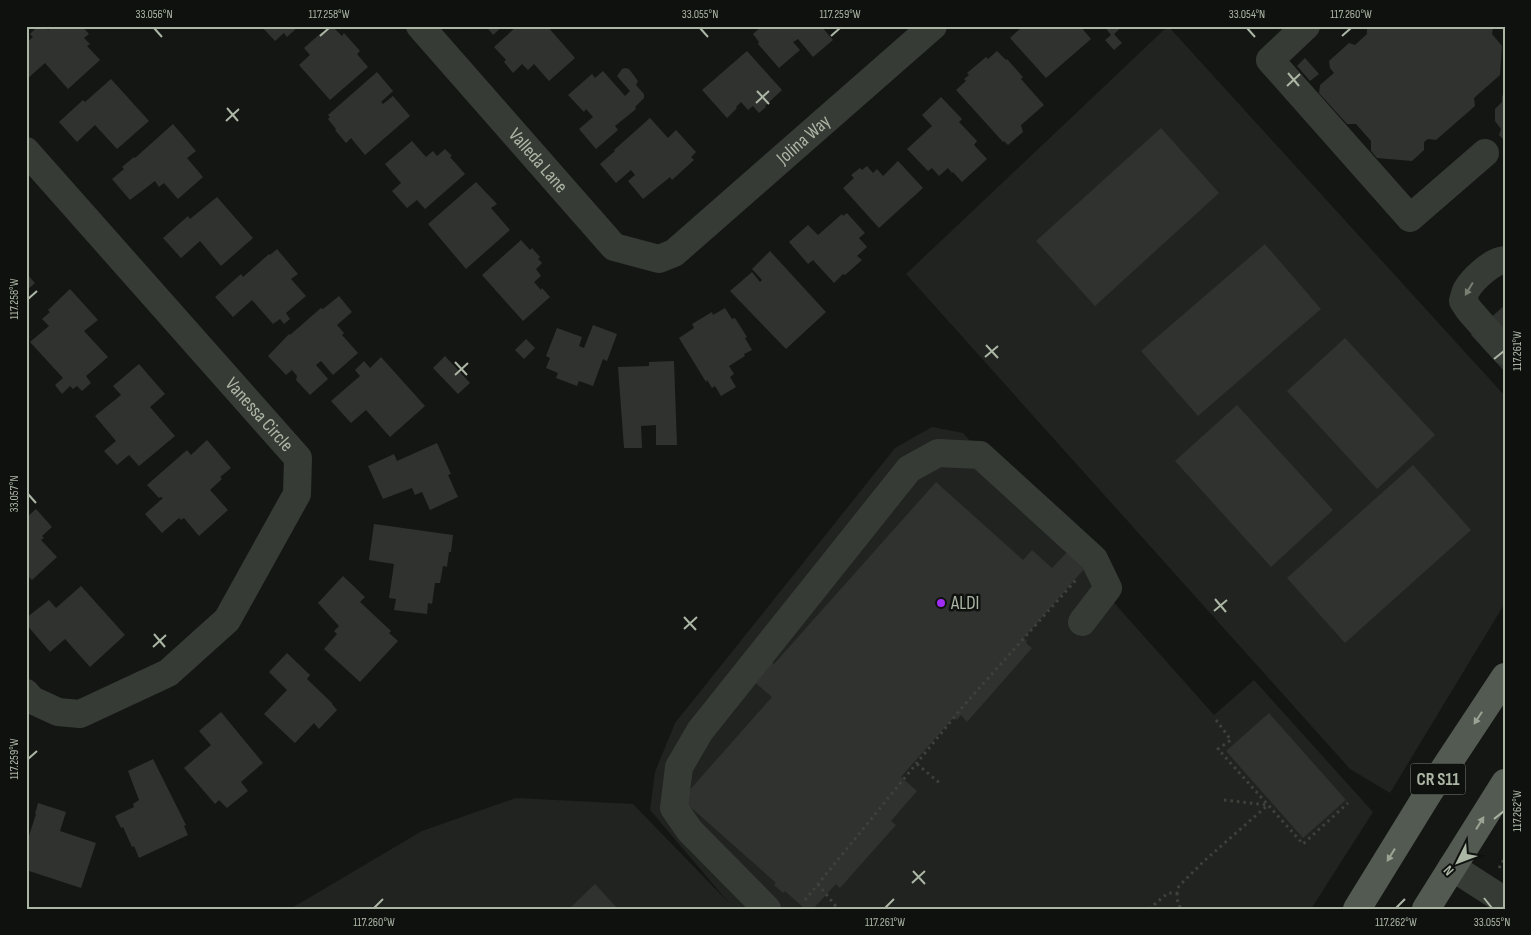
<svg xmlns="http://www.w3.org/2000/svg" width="1531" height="935" font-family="'Sofia Sans Condensed',sans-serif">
<rect width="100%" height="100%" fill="#141614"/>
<g fill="#202320">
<polygon points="1168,26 1505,396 1505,603 1390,793 1350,769 906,274"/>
<polygon points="932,427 963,433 1214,715 1254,680 1373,812 1311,909 290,909 422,831 516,798 633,804 729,903 650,810 655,772 675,723 895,448"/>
</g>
<g fill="#2f322f">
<polygon points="38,26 44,26 48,30 53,26 82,26 89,34 84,38 90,44 87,46 100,60 68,89 45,63 27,79 26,43 33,37 30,34"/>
<polygon points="261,26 299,26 287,37 284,33 275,41"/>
<polygon points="332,26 342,36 344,33 360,51 357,54 368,67 330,100 299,65 310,55 304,48 322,32 323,34"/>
<polygon points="486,26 503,26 493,35"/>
<polygon points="517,26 547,26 575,58 549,81 534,64 528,70 522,64 513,73 504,62 506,60 494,47"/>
<polygon points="762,26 821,26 833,40 813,57 798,39 793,42 800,50 779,68 758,44 759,42 753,34"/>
<polygon points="1023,26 1080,26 1091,39 1046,78 1010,38"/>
<polygon points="1104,26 1123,26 1114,34 1122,43 1114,50 1105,40 1111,35"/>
<polygon points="1367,26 1492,26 1493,28 1492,34 1502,46 1500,75 1474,98 1475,106 1436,140 1428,139 1424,142 1424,150 1412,161 1377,158 1371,151 1371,141 1356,124 1347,124 1319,93 1320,85 1334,73 1330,68 1329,61 1349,43 1355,45 1367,34"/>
<polygon points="747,51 782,90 765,106 766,107 759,113 753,106 748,110 741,102 736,107 737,108 727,118 702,90"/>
<polygon points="997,51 1006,60 1007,59 1023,77 1021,79 1044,105 1021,125 1023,132 1008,145 1004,141 1003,142 956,90 966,81 964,79 969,75 967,73 986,57 988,59"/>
<polygon points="1305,58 1319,74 1310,81 1297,66"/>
<polygon points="625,68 629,69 638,81 636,85 644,94 644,98 635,107 636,109 615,126 618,130 596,149 579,129 593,117 586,109 584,112 568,95 592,74 595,78 603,71 625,96 630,91 617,76 622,69"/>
<polygon points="377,72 393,91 381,102 383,104 393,96 410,116 365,155 351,138 346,143 335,130 336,129 328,119 330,117 328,115"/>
<polygon points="111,79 149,121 117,149 95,125 77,142 59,122 83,100 85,102"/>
<polygon points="1505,93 1505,141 1499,135 1501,129 1495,121 1495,109 1502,102 1502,96"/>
<polygon points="941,97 962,119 959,122 977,141 974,145 987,159 962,182 953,172 952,173 948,168 939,176 932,168 928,171 907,149 932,126 922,115"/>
<polygon points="650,118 668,138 676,130 696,152 691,157 694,160 672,180 670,177 643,199 628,181 635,175 631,170 616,183 600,164 615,151 614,150"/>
<polygon points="173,124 196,151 187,158 203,177 178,199 164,183 159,187 155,181 130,200 112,179 124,169 122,167 134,157 135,158"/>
<polygon points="1161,128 1219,193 1095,306 1036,241"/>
<polygon points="412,141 426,157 433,151 437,156 445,149 452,156 450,157 465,174 425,209 417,200 407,208 392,191 401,183 385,164"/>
<polygon points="898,161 923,188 879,228 843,188 854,178 851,175 860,168 862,170 867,166 873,173 877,169 883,176"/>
<polygon points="476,182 497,204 491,208 510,230 466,269 428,224"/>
<polygon points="217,197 253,238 221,266 200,241 181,258 163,238 188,216 190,219"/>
<polygon points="847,213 865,233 859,238 867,247 857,256 862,260 845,275 843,274 834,283 813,260 808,264 789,242 808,225 818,235 842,214 843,216"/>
<polygon points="521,240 530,250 532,248 540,257 538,259 542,263 536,269 541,276 534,282 541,290 542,288 550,297 523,321 482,275"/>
<polygon points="1265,244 1321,309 1198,416 1141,351"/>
<polygon points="277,249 298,274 291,279 306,296 286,313 290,319 284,324 280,319 273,324 252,300 233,317 215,297 241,274 243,277 269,254 270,255"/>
<polygon points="770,251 826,312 786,349 730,291 752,272 760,282 762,280 752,269"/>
<polygon points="26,273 35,283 26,291"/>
<polygon points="70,289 98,320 84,331 108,357 86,376 91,383 82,391 77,386 73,389 70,386 62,394 55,385 63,378 30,342 49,326 42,319 50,312 48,310"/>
<polygon points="339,296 352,312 337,325 344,333 342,335 358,353 333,375 321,361 316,365 328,379 310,395 296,380 297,376 292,370 286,375 268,356 289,334 290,335 321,308 323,309"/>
<polygon points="1505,305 1505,372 1471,335"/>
<polygon points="725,308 732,319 735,318 747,337 745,338 752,350 744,354 745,356 729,366 734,374 730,377 736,387 721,396 715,386 712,388 707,380 706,382 679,338 694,328 692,324 712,312 713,315"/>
<polygon points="593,325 617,334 607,361 603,359 593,386 579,381 577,386 556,378 558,373 546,368 550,358 546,356 557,328 582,337 579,346 584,348"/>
<polygon points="1345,338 1435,435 1377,489 1287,391"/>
<polygon points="526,339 535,348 524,359 515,350"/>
<polygon points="445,356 470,383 458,394 433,368"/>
<polygon points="381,357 425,406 390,437 366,410 351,423 331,401 360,376 355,370 364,361 370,368"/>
<polygon points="674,361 677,445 656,445 656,425 641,426 642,448 624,448 618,367 649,366 649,362"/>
<polygon points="139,364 165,394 150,407 175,436 139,466 129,455 117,465 104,451 116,441 95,416 121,395 113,386"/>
<polygon points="1237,405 1333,510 1271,567 1175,461"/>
<polygon points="207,440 231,468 220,477 222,479 210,490 228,510 199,536 184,518 181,520 179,518 162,533 145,514 163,498 161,497 159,498 147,485 187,450 191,455"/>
<polygon points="437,443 451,474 448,475 458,497 430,510 422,492 415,495 412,488 383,499 368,466 394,454 397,461"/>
<polygon points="1413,465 1471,530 1345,643 1287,578"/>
<polygon points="936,482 1023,560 1032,550 1052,568 1067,552 1085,568 1024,638 1027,641 1026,643 1032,648 967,722 961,715 957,720 954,717 901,777 917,791 891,821 896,825 840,888 836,884 813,909 805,909 785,891 783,893 774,885 776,883 687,804 687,793 772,697 754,682 772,662 774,664"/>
<polygon points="36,509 52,527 42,536 44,538 41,540 57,557 32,580 26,574 26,518"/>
<polygon points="374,524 453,535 451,552 449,552 447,567 443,566 440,583 435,583 432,604 428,603 427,614 394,610 396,599 389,598 394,564 369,560"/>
<polygon points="343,576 365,597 360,602 391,631 389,633 398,641 360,682 324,649 337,634 334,631 339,626 318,603"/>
<polygon points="81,586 125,635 90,667 65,639 50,652 26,624 26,618 49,600 56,608"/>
<polygon points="287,653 310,675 307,679 332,703 332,704 337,710 319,729 314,723 295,743 264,714 287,690 269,672"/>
<polygon points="221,712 263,763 241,782 248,791 227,808 219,800 215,804 184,768 211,745 199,731"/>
<polygon points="1269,713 1346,800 1303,838 1226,751"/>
<polygon points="153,759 186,825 184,826 188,835 139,858 134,846 132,847 123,827 121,828 115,816 134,807 133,804 139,800 128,771"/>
<polygon points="38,803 66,812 60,831 96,843 81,888 26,870 26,845 36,814 35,814"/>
<polygon points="595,884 618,909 569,909"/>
</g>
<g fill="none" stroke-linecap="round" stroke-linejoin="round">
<g stroke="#3d423b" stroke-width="3" stroke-dasharray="2.5 4" stroke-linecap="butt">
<polyline points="1216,720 1231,740 1218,749 1303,844 1348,803"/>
<polyline points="917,764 942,785"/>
<polyline points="1224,800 1267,805"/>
<polyline points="1499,868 1505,858"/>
<polyline points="818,884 838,909"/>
<polyline points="1177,893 1178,905 1183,909"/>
<polyline points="805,900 965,704 1076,580"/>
<polyline points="1149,909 1168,893 1177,893 1179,886 1204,861 1268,805"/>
</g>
<g stroke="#363b35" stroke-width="28">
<path id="s1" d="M420,26l194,221 45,12 15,-6 259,-227"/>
<polyline points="1306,26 1270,60 1410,218 1485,153"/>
<path id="s2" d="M26,151l272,307 -1,36 -70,126 -59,53 -88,41 -22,-2 -26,-12 -6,-7"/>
<path d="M1505,260c-12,0 -32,19 -38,29 -2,3 -3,8 -4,12l6,9 36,41"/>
<polyline points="1452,867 1505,901"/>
<polyline points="767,909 690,831 674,808 679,767 700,731 909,469 938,453 980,455 1094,559 1108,588 1082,622"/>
</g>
<g stroke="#535a51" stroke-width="28">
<polyline points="1357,909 1429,792 1505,677"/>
<polyline points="1426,909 1505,783"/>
</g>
</g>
<defs><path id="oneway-solid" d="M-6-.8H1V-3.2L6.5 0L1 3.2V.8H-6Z" transform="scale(1.25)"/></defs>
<use fill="#777f73" href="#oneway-solid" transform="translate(1469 289) rotate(121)"/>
<g fill="#9aa494">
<use href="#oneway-solid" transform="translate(1478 718) rotate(123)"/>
<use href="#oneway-solid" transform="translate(1480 823) rotate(-58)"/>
<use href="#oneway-solid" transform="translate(1391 855) rotate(122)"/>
</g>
<path fill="none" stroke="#acb6a5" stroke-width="2" d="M154,28l8,9M700,28l8,9M1247,28l8,9M320,36l9,-8M831,36l9,-8M1342,36l9,-8M1288,73l11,13M1287,86l13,-12M757,91l12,13M756,103l13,-12M227,108l11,13M226,121l13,-12M28,299l9,-8M986,345l12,13M985,357l13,-11M1494,359l10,-8M455,362l12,13M455,375l13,-12M28,494l8,9M1215,599l11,13M1214,611l13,-11M684,617l12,13M684,629l13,-12M154,634l11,13M153,647l13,-12M28,759l9,-8M1494,819l10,-8M913,871l12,13M912,883l13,-12M1484,898l8,10M374,908l9,-9M885,908l9,-9M1396,908l9,-9"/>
<circle fill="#a02df4" stroke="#0f110f" stroke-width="2" cx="941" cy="603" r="5"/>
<g text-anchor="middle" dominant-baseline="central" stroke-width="5" stroke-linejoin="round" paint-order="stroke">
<rect fill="#0f110f" stroke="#7d8478" stroke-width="1" x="1410.5" y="763.5" width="55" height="31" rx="4"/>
<g font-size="18" font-weight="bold" fill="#acb6a5">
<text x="1438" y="779">CR S11</text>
</g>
<g font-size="19" fill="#acb6a5" stroke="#0f110f">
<text stroke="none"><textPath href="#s1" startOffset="529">Jolina Way</textPath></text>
<text stroke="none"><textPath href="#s1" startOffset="179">Valleda Lane</textPath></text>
<text stroke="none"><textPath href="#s2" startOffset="352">Vanessa Circle</textPath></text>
</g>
<g font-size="19" fill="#acb6a5" stroke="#0f110f" text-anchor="start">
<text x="951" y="603">ALDI</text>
</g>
</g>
<rect width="1531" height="935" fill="none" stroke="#0f110f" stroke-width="55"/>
<g transform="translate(1458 862) rotate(228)" stroke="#0f110f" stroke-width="4" paint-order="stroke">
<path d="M0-4L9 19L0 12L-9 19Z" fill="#acb6a5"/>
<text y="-8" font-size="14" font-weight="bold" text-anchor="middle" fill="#acb6a5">N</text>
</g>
<rect x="28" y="28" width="1476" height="880" fill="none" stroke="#acb6a5" stroke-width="2"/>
<g font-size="12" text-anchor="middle" fill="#acb6a5">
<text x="154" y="18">33.056°N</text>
<text x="329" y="18">117.258°W</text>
<text x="700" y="18">33.055°N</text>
<text x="840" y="18">117.259°W</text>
<text x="1247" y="18">33.054°N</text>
<text x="1351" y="18">117.260°W</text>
<text transform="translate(14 299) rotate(-90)" y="4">117.258°W</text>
<text transform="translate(1517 351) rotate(-90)" y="4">117.261°W</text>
<text transform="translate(14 494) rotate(-90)" y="4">33.057°N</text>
<text transform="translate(14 759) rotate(-90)" y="4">117.259°W</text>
<text transform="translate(1517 811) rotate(-90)" y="4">117.262°W</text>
<text x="374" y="926">117.260°W</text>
<text x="885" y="926">117.261°W</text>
<text x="1396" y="926">117.262°W</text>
<text x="1492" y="926">33.055°N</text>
</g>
</svg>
